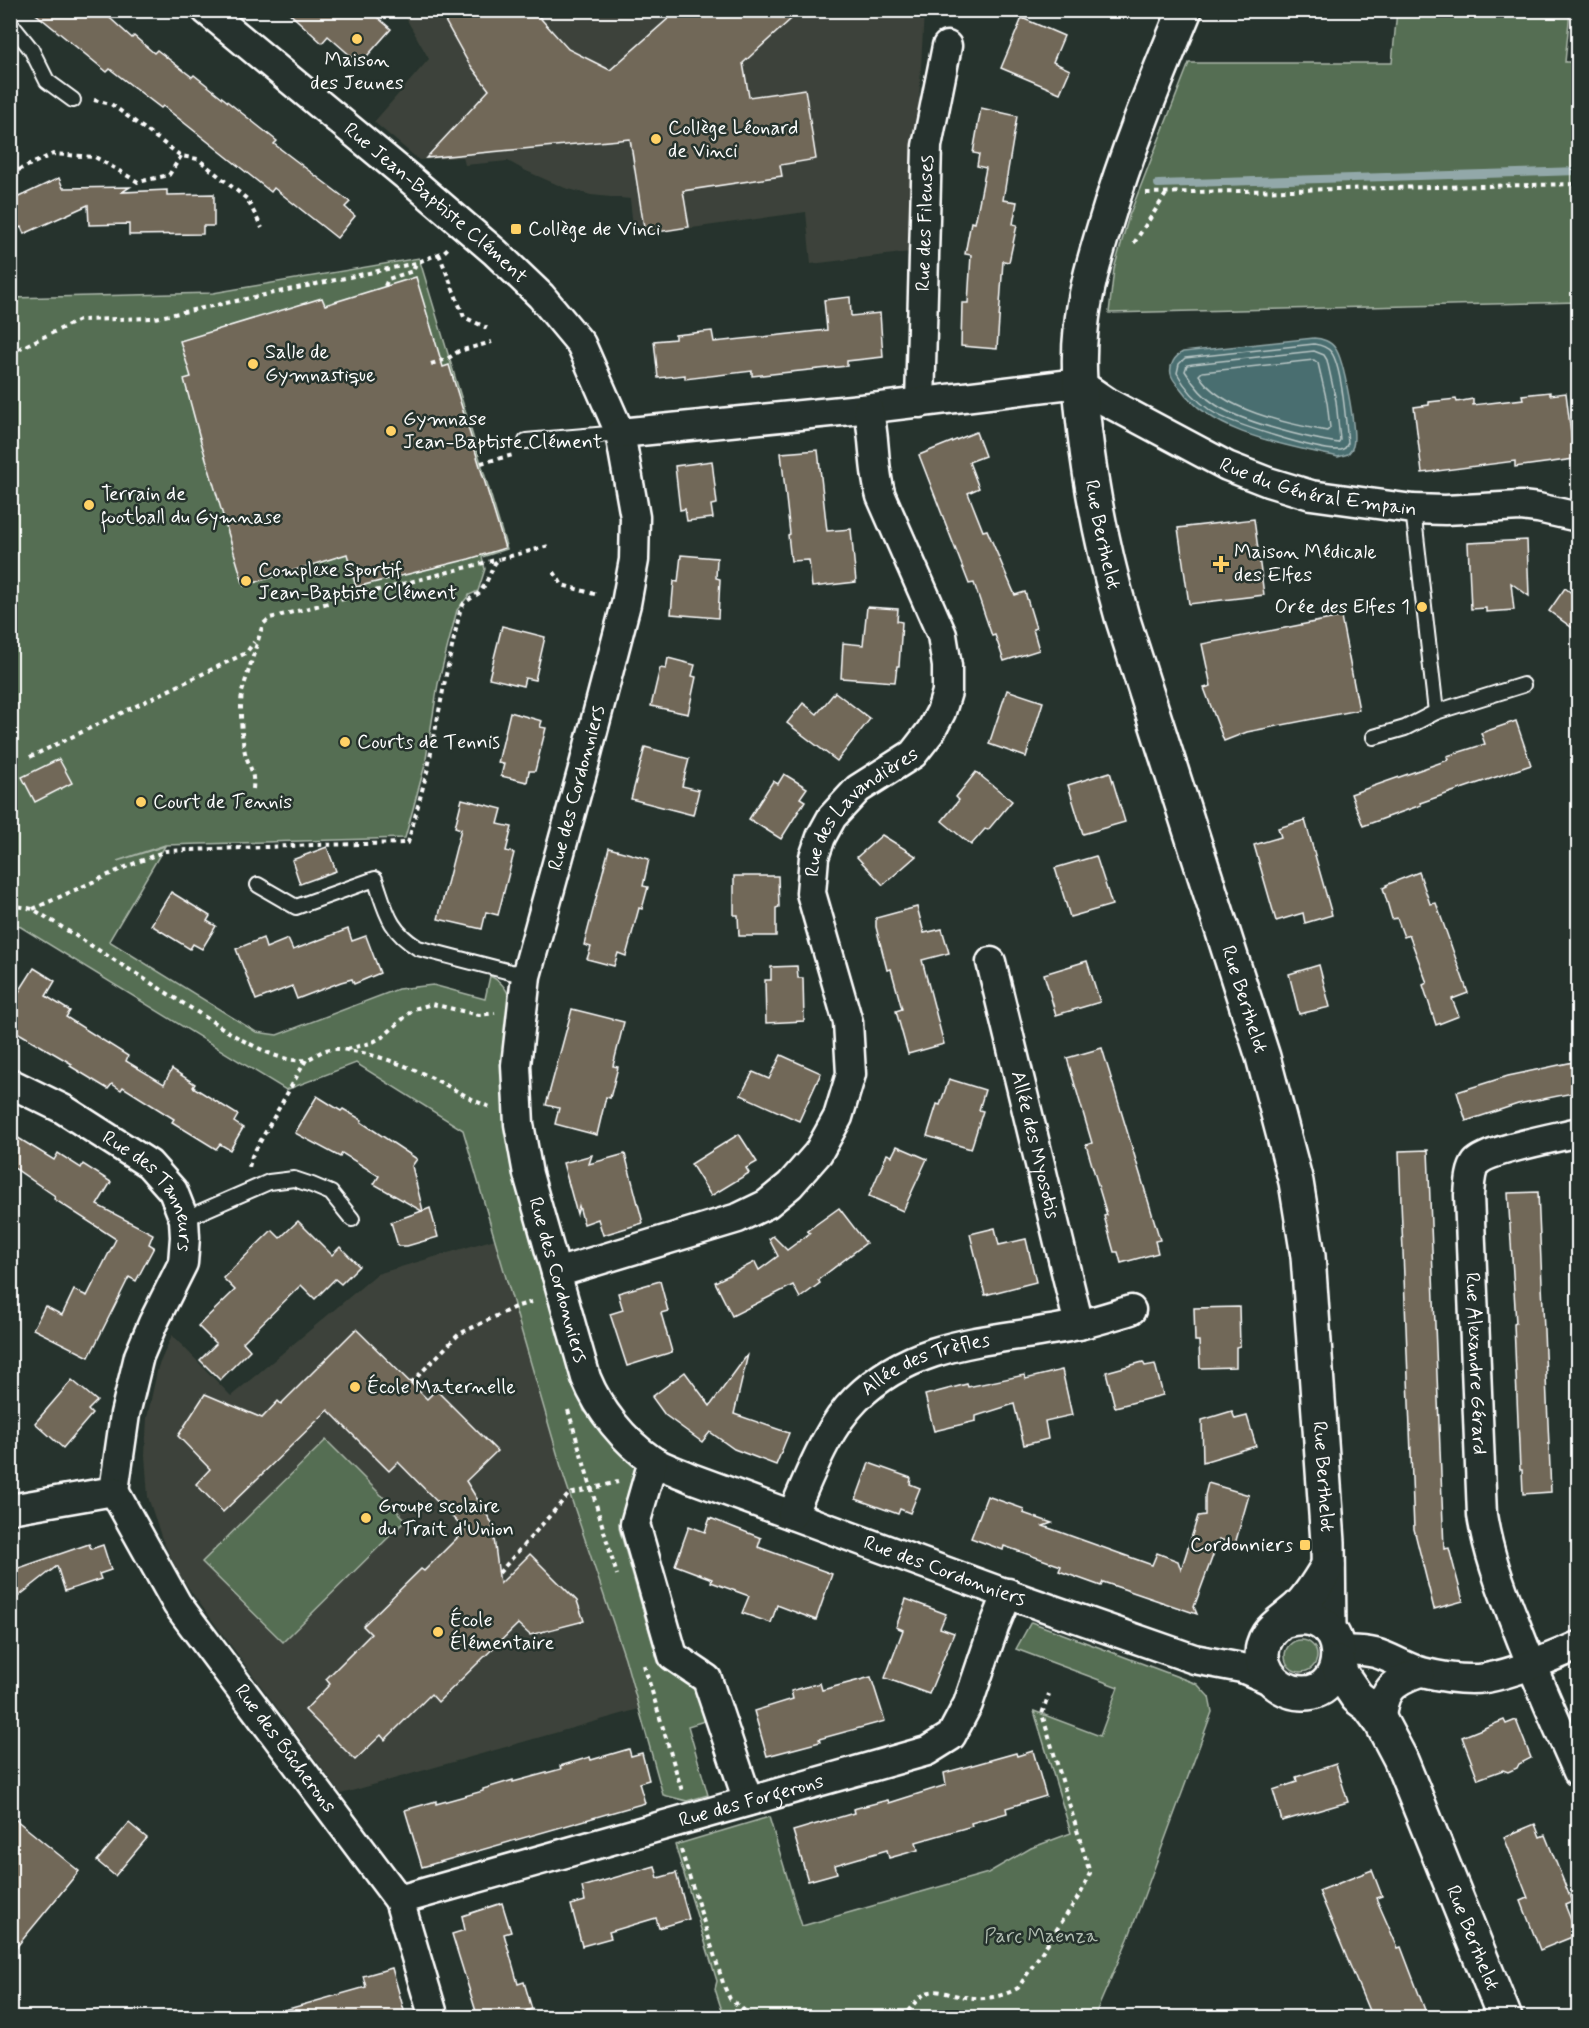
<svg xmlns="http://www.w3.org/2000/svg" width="1589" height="2028" font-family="Mynerve,sans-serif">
<rect width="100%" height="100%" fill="#26332d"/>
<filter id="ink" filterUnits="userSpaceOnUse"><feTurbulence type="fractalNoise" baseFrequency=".0167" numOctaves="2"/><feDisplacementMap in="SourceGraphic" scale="12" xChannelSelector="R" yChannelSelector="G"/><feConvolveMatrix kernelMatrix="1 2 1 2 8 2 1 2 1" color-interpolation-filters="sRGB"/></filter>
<g filter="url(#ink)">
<g fill="#3c433a">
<polygon points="402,11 924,11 911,252 811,264 806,212 634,236 630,199 591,195 565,188 524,170 508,161 465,165 463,157 419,160 374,122 429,59"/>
<polygon points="495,1239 565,1480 625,1659 639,1709 341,1794 192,1593 178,1572 162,1539 148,1497 145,1455 147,1418 158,1367 172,1335 231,1396 377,1274"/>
</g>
<g fill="#556e53" stroke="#aab6a9" stroke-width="1.5">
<polygon points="1397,11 1570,11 1565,62 1578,62 1578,302 1109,313 1114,269 1129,216 1189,63 1392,63"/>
<path d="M419,258l88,291 -25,8 3,12 -7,22 -9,4 -12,15 -19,74 -13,81 -20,73 -240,7 -48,16 48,-15 -56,95 147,91 21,3 121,-46 35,-4 52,14 5,-23c13,6 18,15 22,28l2,163 70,244 55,48 -20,69 40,137 41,26 11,28 -23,7 20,69 -21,6 -24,-6 -38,-137 -61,-181 -101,-347 -107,-67 -70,27 -275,-169v-623l202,-5z"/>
<polygon points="326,1440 406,1520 283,1642 202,1562"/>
<polygon points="1031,1622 1197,1684 1209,1697 1212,1712 1128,1939 1094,2017 724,2017 715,1989 717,1981 675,1845 769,1817 802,1926 988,1873 1031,1848 1071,1833 1034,1711 1100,1736 1118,1687 1016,1649"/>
<circle cx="1301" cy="1656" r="16"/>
</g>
<path fill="#4a6e6f" stroke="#92a8a9" stroke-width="1.5" d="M1314,338c8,0 17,4 21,10 9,11 22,85 18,98 -1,4 -3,6 -5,8l-10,3c-52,-12 -124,-22 -157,-68 -3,-4 -9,-9 -10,-15 -2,-9 4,-18 12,-22z"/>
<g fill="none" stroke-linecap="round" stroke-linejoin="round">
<g stroke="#b7c5c5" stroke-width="1.5">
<path d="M1314,344c7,1 13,3 17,8 11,14 15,72 17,91l-3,5 -4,2c-21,2 -112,-27 -130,-39 -14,-10 -26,-23 -34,-38l2,-9 6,-6z"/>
<path d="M1314,351l10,4 3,5 9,41 4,39 -2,3c-32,-5 -96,-21 -122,-38 -13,-8 -23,-21 -31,-34l2,-6 6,-1z"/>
<path d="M1314,360l4,3 9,39 3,26 -3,3c-38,-7 -107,-21 -128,-56l3,-3z"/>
</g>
<polyline stroke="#92a8a9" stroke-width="8" points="1158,184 1578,171"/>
</g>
<g fill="#716859" stroke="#fff" stroke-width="1.5">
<polygon points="31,10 101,10 132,38 134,36 154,53 157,50 192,77 194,75 277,141 274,144 350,202 345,207 355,216 337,238 274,188 271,192 163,106 161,108 110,69 107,72"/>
<polygon points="286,10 369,10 391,29 360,64 328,36 322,43"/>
<polygon points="439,10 533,10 568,49 610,70 678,10 801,10 743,63 749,97 805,89 816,159 780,165 782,176 683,191 689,227 645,234 630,139 426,158 489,90 468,62"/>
<polygon points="1022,18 1064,36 1053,62 1070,70 1060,93 1001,68"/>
<polygon points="981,108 1017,116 1003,200 1017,202 1013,224 1017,225 1009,262 1003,261 997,349 961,346 962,303 968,303 971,255 965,254 971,222 975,223 986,168 977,166 979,154 973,153"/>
<polygon points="59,178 63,188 130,187 122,192 167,190 167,195 214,194 214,226 203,226 203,234 129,235 129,224 89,225 88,205 24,234 21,227 10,233 10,201"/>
<polygon points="416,277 443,367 449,365 505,548 469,559 356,587 347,554 244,586 201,442 184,379 191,377 180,341 322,298 325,305"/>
<polygon points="850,297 851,316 880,313 883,357 847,361 847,366 752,376 752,371 685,379 685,375 658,378 654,341 675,339 675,335 712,331 714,342 827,330 824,300"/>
<polygon points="1550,392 1550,395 1566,393 1574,459 1515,467 1515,461 1422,473 1414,407 1429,405 1429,402 1456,399 1457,402 1473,399 1473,405 1523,399 1522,395"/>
<polygon points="976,432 985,456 969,462 979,488 968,493 983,531 987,530 1015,595 1025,592 1036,628 1033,629 1039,650 1004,661 995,635 992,636 974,583 969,584 919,455"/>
<polygon points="818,450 827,531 851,529 856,582 812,587 809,560 791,561 788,535 790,534 781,453"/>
<polygon points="712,461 717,504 711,505 713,518 687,521 685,509 680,510 675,466"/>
<polygon points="1254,519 1264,595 1189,604 1178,528"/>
<polygon points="1527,540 1529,596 1511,583 1514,610 1486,612 1486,608 1471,609 1468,543"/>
<polygon points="681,555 717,558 716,578 720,579 718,618 671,614 674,581 678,582"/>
<polygon points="1565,588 1578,598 1578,632 1549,611"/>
<polygon points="867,607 898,609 897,621 902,622 899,666 897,666 895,682 841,678 843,643 863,645"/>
<polygon points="1341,617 1359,710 1247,732 1224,741 1204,688 1211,686 1202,644"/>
<polygon points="502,626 545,637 535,680 525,678 523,686 489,678"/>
<polygon points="668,658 695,665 692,676 696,677 688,714 651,706 660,668 666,669"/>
<polygon points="1007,690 1043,702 1026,757 989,744"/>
<polygon points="835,692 870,719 837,761 787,723 803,703 817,714"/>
<polygon points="510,712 542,721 540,727 546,728 535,771 529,771 527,782 501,776 504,764 498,763"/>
<polygon points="1516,721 1531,765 1420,803 1421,805 1363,826 1351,794 1448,760 1447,756 1485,744 1481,733"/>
<polygon points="645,747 689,759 682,786 699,790 693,815 631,799"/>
<polygon points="59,759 72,783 35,802 22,777"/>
<polygon points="976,772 1012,801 988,830 985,829 971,845 942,821 959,800 956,797"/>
<polygon points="1110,772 1125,822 1083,834 1068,785"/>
<polygon points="784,774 807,788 800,798 805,801 781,839 749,819 773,781 778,784"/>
<polygon points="462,799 502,809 498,824 512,827 506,851 514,853 498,915 486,912 482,929 438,919 461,829 455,827"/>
<polygon points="1305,820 1332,915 1305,923 1303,913 1276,921 1254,845 1281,837 1278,828"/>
<polygon points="882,835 916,856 883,885 857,857"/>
<polygon points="327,847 336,871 300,884 292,860"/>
<polygon points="609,848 649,859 643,886 648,887 642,909 639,908 626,956 618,953 614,966 587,959 591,947 584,945"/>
<polygon points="1096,856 1112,905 1070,917 1055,868"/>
<polygon points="1419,872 1430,904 1436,903 1468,993 1452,999 1459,1016 1436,1025 1423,985 1427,983 1409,935 1404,937 1397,918 1392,919 1383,888 1387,886 1386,885"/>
<polygon points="734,876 778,876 779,907 776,908 776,936 739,936 738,915 734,915"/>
<polygon points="171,892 210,916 207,921 216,926 202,949 193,944 190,949 151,925"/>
<polygon points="917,907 924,933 942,929 949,953 922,960 944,1044 908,1054 896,1011 902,1009 891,969 887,970 876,927 876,918"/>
<polygon points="348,929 352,941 366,936 380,973 354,984 352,979 341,982 297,999 292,986 256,1000 236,949 263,938 266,948 288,939 293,950"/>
<polygon points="1087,961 1100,1002 1056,1015 1044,974"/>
<polygon points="1319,965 1330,1007 1299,1014 1289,974"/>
<polygon points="797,966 798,978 803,978 804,1021 766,1023 765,980 771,980 771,967"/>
<polygon points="34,968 55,981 46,996 70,1011 66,1017 128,1056 126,1061 164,1084 172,1069 195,1084 193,1087 238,1115 234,1122 243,1128 230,1150 220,1144 216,1149 172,1122 174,1119 123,1087 121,1090 112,1084 108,1089 70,1066 72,1064 10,1028 10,1006"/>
<polygon points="572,1009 624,1022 613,1066 618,1067 610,1098 606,1097 597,1135 555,1124 559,1108 546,1105"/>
<polygon points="1102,1048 1160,1240 1155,1241 1158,1253 1121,1263 1118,1252 1114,1252 1104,1216 1107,1215 1086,1145 1092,1143 1067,1058"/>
<polygon points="781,1055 821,1073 799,1121 741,1095 753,1072 769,1079"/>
<polygon points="1578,1061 1578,1092 1518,1104 1466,1121 1457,1092 1508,1076"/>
<polygon points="949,1079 985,1090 979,1110 983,1111 971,1149 927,1136 937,1104 940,1105"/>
<polygon points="317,1096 341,1111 343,1109 362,1120 361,1122 417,1159 412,1166 423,1211 430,1208 438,1237 407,1246 398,1246 391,1222 422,1211 374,1184 379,1176 342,1153 340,1157 295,1133"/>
<polygon points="10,1133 54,1160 58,1153 81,1168 83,1164 111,1182 97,1205 153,1234 149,1244 154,1247 136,1281 129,1277 89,1357 33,1329 45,1306 62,1315 74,1290 87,1296 116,1239 54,1199 55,1196 10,1165"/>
<polygon points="739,1134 757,1162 746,1168 749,1173 711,1196 691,1164"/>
<polygon points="897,1146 927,1159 903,1211 869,1196 887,1154 892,1156"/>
<polygon points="1428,1150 1444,1549 1449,1548 1463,1601 1434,1609 1414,1529 1399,1151"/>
<polygon points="625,1154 643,1223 603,1235 598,1219 584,1224 579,1206 577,1214 563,1163 592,1155 589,1164"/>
<polygon points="1538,1192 1551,1492 1523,1494 1522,1470 1520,1470 1514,1324 1516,1323 1508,1193"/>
<polygon points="839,1208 866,1243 818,1280 820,1283 800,1298 793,1285 732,1316 715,1282 755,1262 759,1270 778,1256 769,1239 773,1236 787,1250 810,1233 807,1231"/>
<polygon points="298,1221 332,1255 340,1247 359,1266 341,1284 335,1279 315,1299 301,1285 243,1342 250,1350 220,1380 200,1360 216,1344 198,1326 235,1290 223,1278 272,1230 280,1238"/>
<polygon points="995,1228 999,1245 1026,1239 1036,1282 985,1295 970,1234"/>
<polygon points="660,1281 668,1311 661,1313 672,1352 627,1366 610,1314 623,1310 618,1293"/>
<polygon points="1239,1307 1240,1346 1236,1347 1236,1367 1200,1368 1199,1341 1195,1341 1194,1308"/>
<polygon points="356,1329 427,1399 436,1390 497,1451 466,1481 492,1523 500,1584 530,1554 577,1601 584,1621 530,1635 518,1624 438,1702 431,1694 385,1740 381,1735 355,1760 305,1710 330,1684 326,1679 371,1634 363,1626 421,1569 424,1571 465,1530 398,1462 389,1471 328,1410 223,1512 196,1484 210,1469 178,1436 205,1394 262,1418 278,1401 281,1404"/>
<polygon points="748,1354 734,1414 789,1433 776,1465 734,1449 710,1432 702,1442 665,1415 652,1397 685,1372 710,1406"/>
<polygon points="1143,1362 1145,1366 1155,1364 1163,1395 1115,1407 1106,1372"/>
<polygon points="1062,1370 1072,1415 1045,1421 1048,1439 1024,1445 1014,1404 976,1416 976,1421 934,1431 925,1395 967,1384 968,1387 1024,1375 1026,1379"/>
<polygon points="72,1380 97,1401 88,1410 92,1414 63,1448 35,1423"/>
<polygon points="1232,1411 1235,1419 1247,1416 1256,1446 1203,1462 1202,1420"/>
<polygon points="869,1463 911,1478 910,1484 920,1488 910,1513 900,1509 898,1514 856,1499"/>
<polygon points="1208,1483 1249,1495 1235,1544 1219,1539 1194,1607 1197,1614 1103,1582 1101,1586 1059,1571 1061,1566 1004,1546 1003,1550 971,1538 987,1496 1024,1509 1023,1513 1052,1523 1043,1526 1152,1565 1157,1553 1178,1561 1181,1570 1198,1516 1205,1515 1205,1495"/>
<polygon points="710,1518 761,1538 758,1547 832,1574 816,1620 777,1605 771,1623 742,1613 749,1596 711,1582 712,1579 675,1565 689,1526 705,1532"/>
<polygon points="89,1544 91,1549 103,1545 111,1570 99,1574 101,1579 65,1591 57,1566 10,1603 10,1571"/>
<polygon points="906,1599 946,1614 940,1628 954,1633 929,1694 885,1678 903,1630 896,1627"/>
<polygon points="871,1677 885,1721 819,1739 820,1742 767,1756 754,1711 793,1699 791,1691 820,1683 822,1690"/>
<polygon points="1504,1720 1506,1724 1516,1720 1531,1758 1519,1764 1517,1768 1508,1772 1503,1770 1478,1779 1462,1737"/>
<polygon points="629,1749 631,1756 642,1753 649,1780 639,1783 645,1803 422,1867 405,1810 436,1801 436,1804 483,1791 483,1789 513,1780 513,1782 561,1769 560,1766 590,1757 591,1760"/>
<polygon points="1033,1751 1046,1796 1006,1808 1007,1813 971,1823 972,1826 916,1842 918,1850 889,1858 887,1850 859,1858 835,1865 837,1873 808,1881 793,1831 854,1813 853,1809 888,1800 889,1803 946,1785 944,1773 1016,1753 1017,1756"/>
<polygon points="1336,1764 1348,1802 1282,1821 1273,1790 1297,1782 1296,1777"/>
<polygon points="10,1815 79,1871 10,1955"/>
<polygon points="129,1823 147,1838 115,1876 97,1861"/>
<polygon points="1535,1824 1540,1837 1545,1835 1572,1902 1565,1905 1577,1935 1540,1950 1521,1901 1528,1898 1504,1837"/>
<polygon points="655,1866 658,1878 676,1873 689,1919 659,1928 656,1918 609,1932 611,1938 582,1946 571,1905 585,1901 582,1887"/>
<polygon points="1372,1870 1382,1896 1376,1898 1398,1948 1401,1947 1428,2018 1372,2018 1319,1891"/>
<polygon points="502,1903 511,1932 504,1934 518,1984 524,1982 532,2009 525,2011 527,2018 478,2018 452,1934 465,1930 462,1916"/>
<polygon points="392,1968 405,2014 393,2018 282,2018 281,2011 366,1987 363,1976"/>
</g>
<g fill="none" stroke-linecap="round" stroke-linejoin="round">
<defs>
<g id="service">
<polyline points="10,23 31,49 47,81 73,100"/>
<polyline points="526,441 620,433"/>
<polyline points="1413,509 1436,712"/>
<polyline points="1374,737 1405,728 1436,712 1523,685"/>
<path d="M258,885l38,22 79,-28c11,31 13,51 43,69l108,28"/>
<polyline points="184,1219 269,1182 294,1179 312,1185 331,1193 352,1219"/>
</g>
<g id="minor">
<path id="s1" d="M206,10l204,169 85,73 46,44 40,48 39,89 15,84 -1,43 -8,44 -42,161 -58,211 -10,89 3,59 9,50 58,204c13,32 38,63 67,83 11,7 26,11 38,17l305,112 198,69 48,9 30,13"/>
<path id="s2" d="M920,403l7,-257 20,-100"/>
<path id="s3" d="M620,433l261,-26 198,-24 28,19 120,64 41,16 43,13 102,14 32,1 76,-4 17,2 40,9"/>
<path id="s4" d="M991,962l88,363"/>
<path id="s5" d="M10,1083l53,26 86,55 24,27 11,28 1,18 -2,26 -30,60 -14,33 -14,58 -11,77"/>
<path id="s6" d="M1578,1132c-19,5 -91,18 -102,31 -6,8 -6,22 -7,32l13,320c6,37 18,70 32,105 19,52 42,102 64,152"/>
<path id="s7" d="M556,1273l182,-55 29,-14 23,-19 28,-32 20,-36 13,-43 -3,-52 -37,-129 3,-36 7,-20 11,-20 26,-28 55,-35 18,-23 10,-19 6,-20v-26l-5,-31 -61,-139c-9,-29 -5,-58 -13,-87"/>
<polyline points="653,1461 635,1524 673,1656 707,1679 748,1801"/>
<path id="s8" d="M114,1491l63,113 222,296 35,118"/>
<polyline points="10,1509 114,1491"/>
<path id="s9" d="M792,1515c17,-38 34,-86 64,-116 62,-62 143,-57 222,-74 18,-4 36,-10 53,-15"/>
<path d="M1338,1651c12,-1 25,-1 37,2 16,4 31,15 47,19 20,5 44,9 64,6 32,-6 63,-20 92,-32"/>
<path d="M1381,1722c1,-31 10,-40 39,-50"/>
<path id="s10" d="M399,1900l528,-149 24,-15 17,-32 26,-77 14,-34"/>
</g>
<g id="tertiary">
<path id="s11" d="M1185,10c-30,72 -59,143 -81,218 -10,33 -20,68 -23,102 -4,35 0,69 4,104 7,62 20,123 37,183l141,440 33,125 12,74 20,286 1,88"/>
<path d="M1286,1620c66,-17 66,75 16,73 -29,-1 -51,-32 -34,-58 7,-11 22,-19 31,-28 12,-12 20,-26 29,-41"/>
<path id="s12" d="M1338,1663l4,12 15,22 12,9 12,16 19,36 105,260"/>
</g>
</defs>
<use href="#service" stroke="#fff" stroke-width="18"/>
<use href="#minor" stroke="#fff" stroke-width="33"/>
<use href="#tertiary" stroke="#fff" stroke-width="38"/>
<g stroke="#fff" stroke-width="4" stroke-dasharray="4.5 4.5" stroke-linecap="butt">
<polyline points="94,100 111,104 181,156 198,159 247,199 262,228"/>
<polyline points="10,174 53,154 95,157 138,182 169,175 181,156"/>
<polyline points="1146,193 1578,184"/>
<polyline points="1134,243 1166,194"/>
<polyline points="439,254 464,317 487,328"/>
<polyline points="385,286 388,279 413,271 416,263"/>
<polyline points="10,353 79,320 155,318 416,263 444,252 448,248"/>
<polyline points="431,364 447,359 459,351 492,342"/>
<polyline points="481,463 513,455"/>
<polyline points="554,572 562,585 598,595"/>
<polyline points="30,757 246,653 254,642"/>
<path d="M253,789c2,-20 -6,-24 -9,-41 -3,-18 -4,-39 -2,-56l21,-68 7,-6 229,-59"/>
<path d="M10,905l23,4 207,130c19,9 43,24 65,21 8,-2 14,-8 21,-10 12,-3 25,1 37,3 31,7 62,20 90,36 12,6 23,13 37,18"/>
<polyline points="33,909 128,866 165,851 316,845 408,843 428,768 447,670 460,611 464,603 479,593 485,585 495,563 499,559 549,546"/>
<polyline points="347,1049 371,1043 384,1036 414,1009 432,1004 479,1015 495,1013"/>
<polyline points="249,1167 252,1156 306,1060"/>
<polyline points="411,1383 459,1334 515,1307 535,1301"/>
<polyline points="568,1410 617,1575"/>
<polyline points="499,1573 569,1494 618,1482"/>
<polyline points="644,1665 682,1791"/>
<polyline points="681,1850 724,1986 730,1999 754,2018"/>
<path d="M902,2018c8,-8 17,-24 28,-26 7,-2 16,1 24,3 24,5 42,5 64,-7l63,-95 9,-20 -48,-159 7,-20"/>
</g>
<use href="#service" stroke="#26332d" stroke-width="14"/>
<use href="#minor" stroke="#26332d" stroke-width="28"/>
<use href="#tertiary" stroke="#26332d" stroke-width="33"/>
</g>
</g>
<g fill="#ffd166" stroke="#26332d" stroke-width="2">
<circle cx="357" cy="39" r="6"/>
<circle cx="656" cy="139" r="6"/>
<rect x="510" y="223" width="12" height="12" rx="3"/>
<circle cx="253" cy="364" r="6"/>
<circle cx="391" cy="431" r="6"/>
<circle cx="89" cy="505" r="6"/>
<path d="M1218 555h6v6h6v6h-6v6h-6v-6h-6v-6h6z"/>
<circle cx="246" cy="581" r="6"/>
<circle cx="1422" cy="607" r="6"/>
<circle cx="345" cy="742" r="6"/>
<circle cx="141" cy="802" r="6"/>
<circle cx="355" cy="1387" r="6"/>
<circle cx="366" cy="1518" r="6"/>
<rect x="1299" y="1539" width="12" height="12" rx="3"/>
<circle cx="438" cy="1632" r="6"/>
</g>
<g text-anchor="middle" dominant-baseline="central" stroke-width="5" stroke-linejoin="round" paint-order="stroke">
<g font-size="20" fill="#fff" stroke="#26332d" text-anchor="start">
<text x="357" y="60" text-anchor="middle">Maison<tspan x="357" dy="23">des Jeunes</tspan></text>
<text x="668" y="128">Collège Léonard<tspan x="668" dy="23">de Vinci</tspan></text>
<text x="528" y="229">Collège de Vinci</text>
<text x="265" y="352">Salle de<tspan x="265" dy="23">Gymnastique</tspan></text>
<text x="403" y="419">Gymnase<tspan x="403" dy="23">Jean-Baptiste Clément</tspan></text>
<text x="101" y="494">Terrain de<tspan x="101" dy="23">football du Gymnase</tspan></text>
<text x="1234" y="552">Maison Médicale<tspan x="1234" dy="23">des Elfes</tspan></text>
<text x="258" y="570">Complexe Sportif<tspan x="258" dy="23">Jean-Baptiste Clément</tspan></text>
<text x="1410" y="607" text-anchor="end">Orée des Elfes 1</text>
<text x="357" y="742">Courts de Tennis</text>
<text x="153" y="802">Court de Tennis</text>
<text x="367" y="1387">École Maternelle</text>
<text x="378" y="1506">Groupe scolaire<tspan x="378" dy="23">du Trait d'Union</tspan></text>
<text x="1293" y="1545" text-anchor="end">Cordonniers</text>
<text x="450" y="1620">École<tspan x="450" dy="23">Élémentaire</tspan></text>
</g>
<g font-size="20" fill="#fff" stroke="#26332d">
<text stroke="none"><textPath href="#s1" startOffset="300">Rue Jean-Baptiste Clément</textPath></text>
<text stroke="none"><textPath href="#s2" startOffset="180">Rue des Fileuses</textPath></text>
<text stroke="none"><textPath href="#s3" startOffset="726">Rue du Général Empain</textPath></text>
<text stroke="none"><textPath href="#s11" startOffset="544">Rue Berthelot</textPath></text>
<text transform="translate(577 788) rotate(-75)">Rue des Cordonniers</text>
<text stroke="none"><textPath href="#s7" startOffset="669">Rue des Lavandières</textPath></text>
<text stroke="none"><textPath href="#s11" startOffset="1030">Rue Berthelot</textPath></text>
<text stroke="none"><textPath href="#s4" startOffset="188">Allée des Myosotis</textPath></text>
<text stroke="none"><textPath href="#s5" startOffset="184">Rue des Tanneurs</textPath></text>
<text stroke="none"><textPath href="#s1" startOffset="1468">Rue des Cordonniers</textPath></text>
<text stroke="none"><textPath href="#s6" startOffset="309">Rue Alexandre Gérard</textPath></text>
<text stroke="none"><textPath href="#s9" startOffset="213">Allée des Trèfles</textPath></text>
<text stroke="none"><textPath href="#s11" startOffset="1516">Rue Berthelot</textPath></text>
<text stroke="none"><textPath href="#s1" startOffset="1990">Rue des Cordonniers</textPath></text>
<text stroke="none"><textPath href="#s8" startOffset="310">Rue des Bûcherons</textPath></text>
<text stroke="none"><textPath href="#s10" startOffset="366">Rue des Forgerons</textPath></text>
<text stroke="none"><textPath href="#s12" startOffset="309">Rue Berthelot</textPath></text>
</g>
<g font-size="20" fill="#b2beb2" stroke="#26332d">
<text x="1041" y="1936">Parc Maenza</text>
</g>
</g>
<rect width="1589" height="2028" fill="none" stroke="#26332d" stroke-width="36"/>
<rect x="18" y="18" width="1553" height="1992" fill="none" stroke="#fff" stroke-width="2" filter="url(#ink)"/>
</svg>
